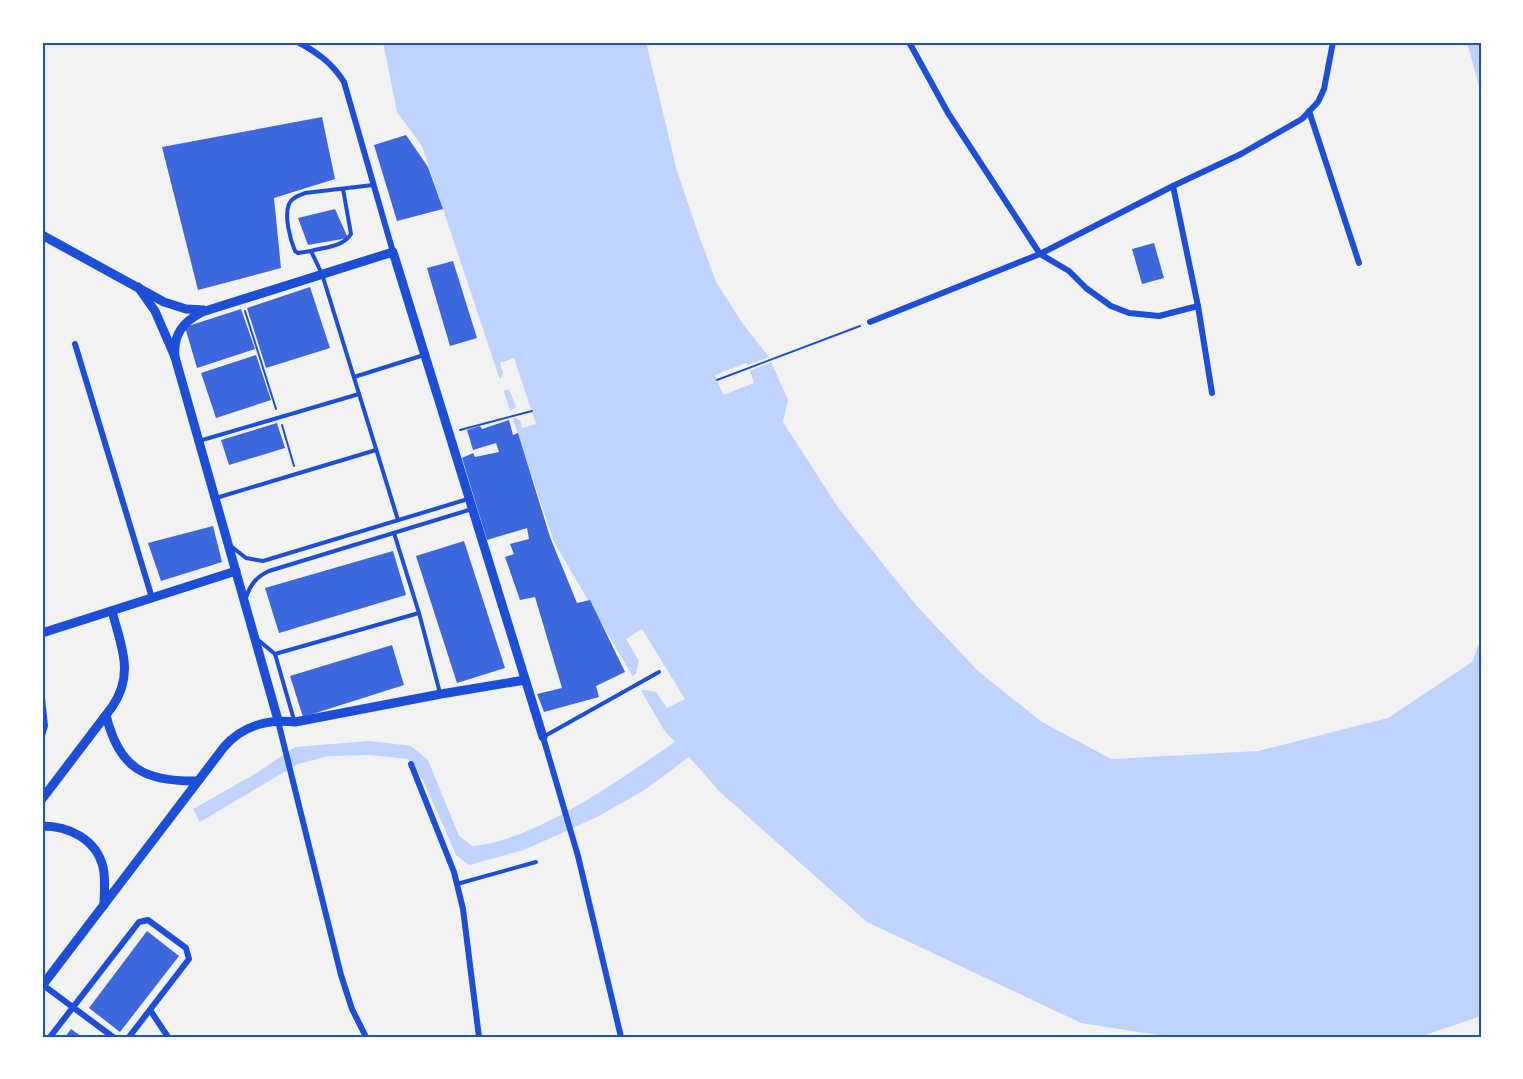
<svg xmlns="http://www.w3.org/2000/svg" width="1523" height="1079" font-family="Raleway,sans-serif">
<rect width="100%" height="100%" fill="#f2f2f2"/>
<g fill="#bfd3fe">
<path d="M383,42h263l31,129 19,56 20,55 27,42 26,33 19,43 -5,22 56,87 77,96 62,66 64,51 69,37 147,-8 130,-33 84,-56 9,-24v378l-62,21h-248l-90,-14 -214,-101 -147,-130 -31,-35 -43,32 -49,28 -73,33 -55,15 -13,-10 -33,-75 -15,-21 -39,-4 -40,1 -31,8 -98,58 -7,-13 62,-35 40,-27 75,-6 41,5 17,14 31,76 13,10c62,-4 151,-69 203,-104l-11,-12 -110,-188 -132,-396 -25,-34z"/>
<polygon points="1467,42 1481,42 1481,94"/>
</g>
<g fill="#f2f2f2">
<polygon points="772,356 774,361 750,371 754,383 723,395 715,375 746,363 748,365"/>
<polygon points="514,358 536,424 522,428 520,420 515,418 511,420 508,413 516,407 509,389 501,391 498,380 502,377 503,373 500,363"/>
<polygon points="642,629 685,699 667,708 656,692 644,690 641,691 632,676 636,674 639,661 626,639"/>
</g>
<g fill="#3d67dc">
<polygon points="322,117 335,179 274,198 281,268 198,290 162,147"/>
<polygon points="406,135 428,167 443,209 397,221 374,145"/>
<polygon points="335,209 348,238 308,245 298,218"/>
<polygon points="1154,243 1164,278 1142,284 1132,249"/>
<polygon points="453,261 477,338 450,346 427,268"/>
<polygon points="310,287 330,348 266,368 247,308"/>
<polygon points="241,309 255,349 197,368 185,327"/>
<polygon points="256,355 271,400 216,418 201,373"/>
<polygon points="509,420 513,435 518,433 550,537 577,603 590,600 625,672 596,686 599,697 544,712 537,694 562,688 535,597 520,600 505,557 514,554 510,544 529,539 527,528 487,540 462,458 473,453 475,457 499,452 496,443 473,450 467,430 480,426 482,429"/>
<polygon points="277,423 285,448 229,465 221,440"/>
<polygon points="213,526 222,562 161,581 148,543"/>
<polygon points="464,541 505,668 457,683 416,556"/>
<polygon points="393,551 406,595 279,633 265,588"/>
<polygon points="392,645 404,685 303,717 290,676"/>
<polygon points="147,931 179,956 120,1032 89,1008"/>
<polygon points="71,1029 82,1037 65,1037"/>
</g>
<g fill="none" stroke-linecap="round" stroke-linejoin="round">
<g stroke="#1d4ed8" stroke-width="2">
<polyline points="245,311 276,409"/>
<polyline points="717,380 860,326"/>
<polyline points="282,425 294,466"/>
<polyline points="460,430 532,411"/>
</g>
<g stroke="#1d4ed8" stroke-width="4">
<path d="M373,185l-68,8c-6,3 -13,4 -16,11 -5,12 1,35 6,47l3,2 13,-2 11,23 76,246"/>
<path d="M311,251c14,-4 32,-4 40,-17l-8,-45"/>
<polyline points="354,377 424,355"/>
<polyline points="199,441 359,394"/>
<polyline points="216,498 376,450"/>
<polyline points="232,547 246,558 263,561 468,499"/>
<path d="M246,598c4,-13 10,-21 23,-27l203,-62"/>
<polyline points="419,613 440,693"/>
<polyline points="257,639 275,654 419,613 394,533"/>
<polyline points="275,654 294,720"/>
<polyline points="42,689 46,726 42,739"/>
<polyline points="543,737 659,672"/>
<polyline points="457,884 536,862"/>
</g>
<g stroke="#1d4ed8" stroke-width="6">
<path d="M298,42c20,11 34,21 46,40l49,170"/>
<polyline points="909,42 948,113 1040,254 1069,271 1086,288 1111,306 1129,313 1159,316 1198,306"/>
<polyline points="1309,111 1359,263"/>
<polyline points="1173,186 1198,306 1212,393"/>
<polyline points="870,322 1040,254 1173,186 1241,154 1302,119 1318,102 1324,89 1333,42"/>
<polyline points="75,344 152,598"/>
<polyline points="278,721 341,975 352,1009 366,1037"/>
<polyline points="543,737 578,856 621,1037"/>
<polyline points="411,764 454,872 463,909 479,1037"/>
<polyline points="43,985 113,1037"/>
<polyline points="150,1010 168,1037"/>
<polyline points="50,1037 139,922 148,920 186,948 189,959 129,1037"/>
</g>
<g stroke="#1d4ed8" stroke-width="9">
<polyline points="42,235 164,302 186,309 204,310"/>
<polyline points="138,287 155,311 175,357 278,720"/>
<path d="M175,357c-2,-23 8,-35 27,-45l191,-60 150,485"/>
<polyline points="42,633 236,571"/>
<path d="M106,715c13,54 39,67 92,66"/>
<path d="M42,799l70,-92c23,-33 9,-61 0,-96"/>
<path d="M42,826c27,0 54,13 61,41 3,12 1,26 1,38"/>
<path d="M42,986l182,-239c18,-21 44,-28 71,-25l146,-28 84,-14"/>
</g>
</g>
<rect width="1523" height="1079" fill="none" stroke="#ffffff" stroke-width="87"/>
<rect x="44" y="44" width="1436" height="992" fill="none" stroke="#1d4ed8" stroke-width="2"/>
</svg>
